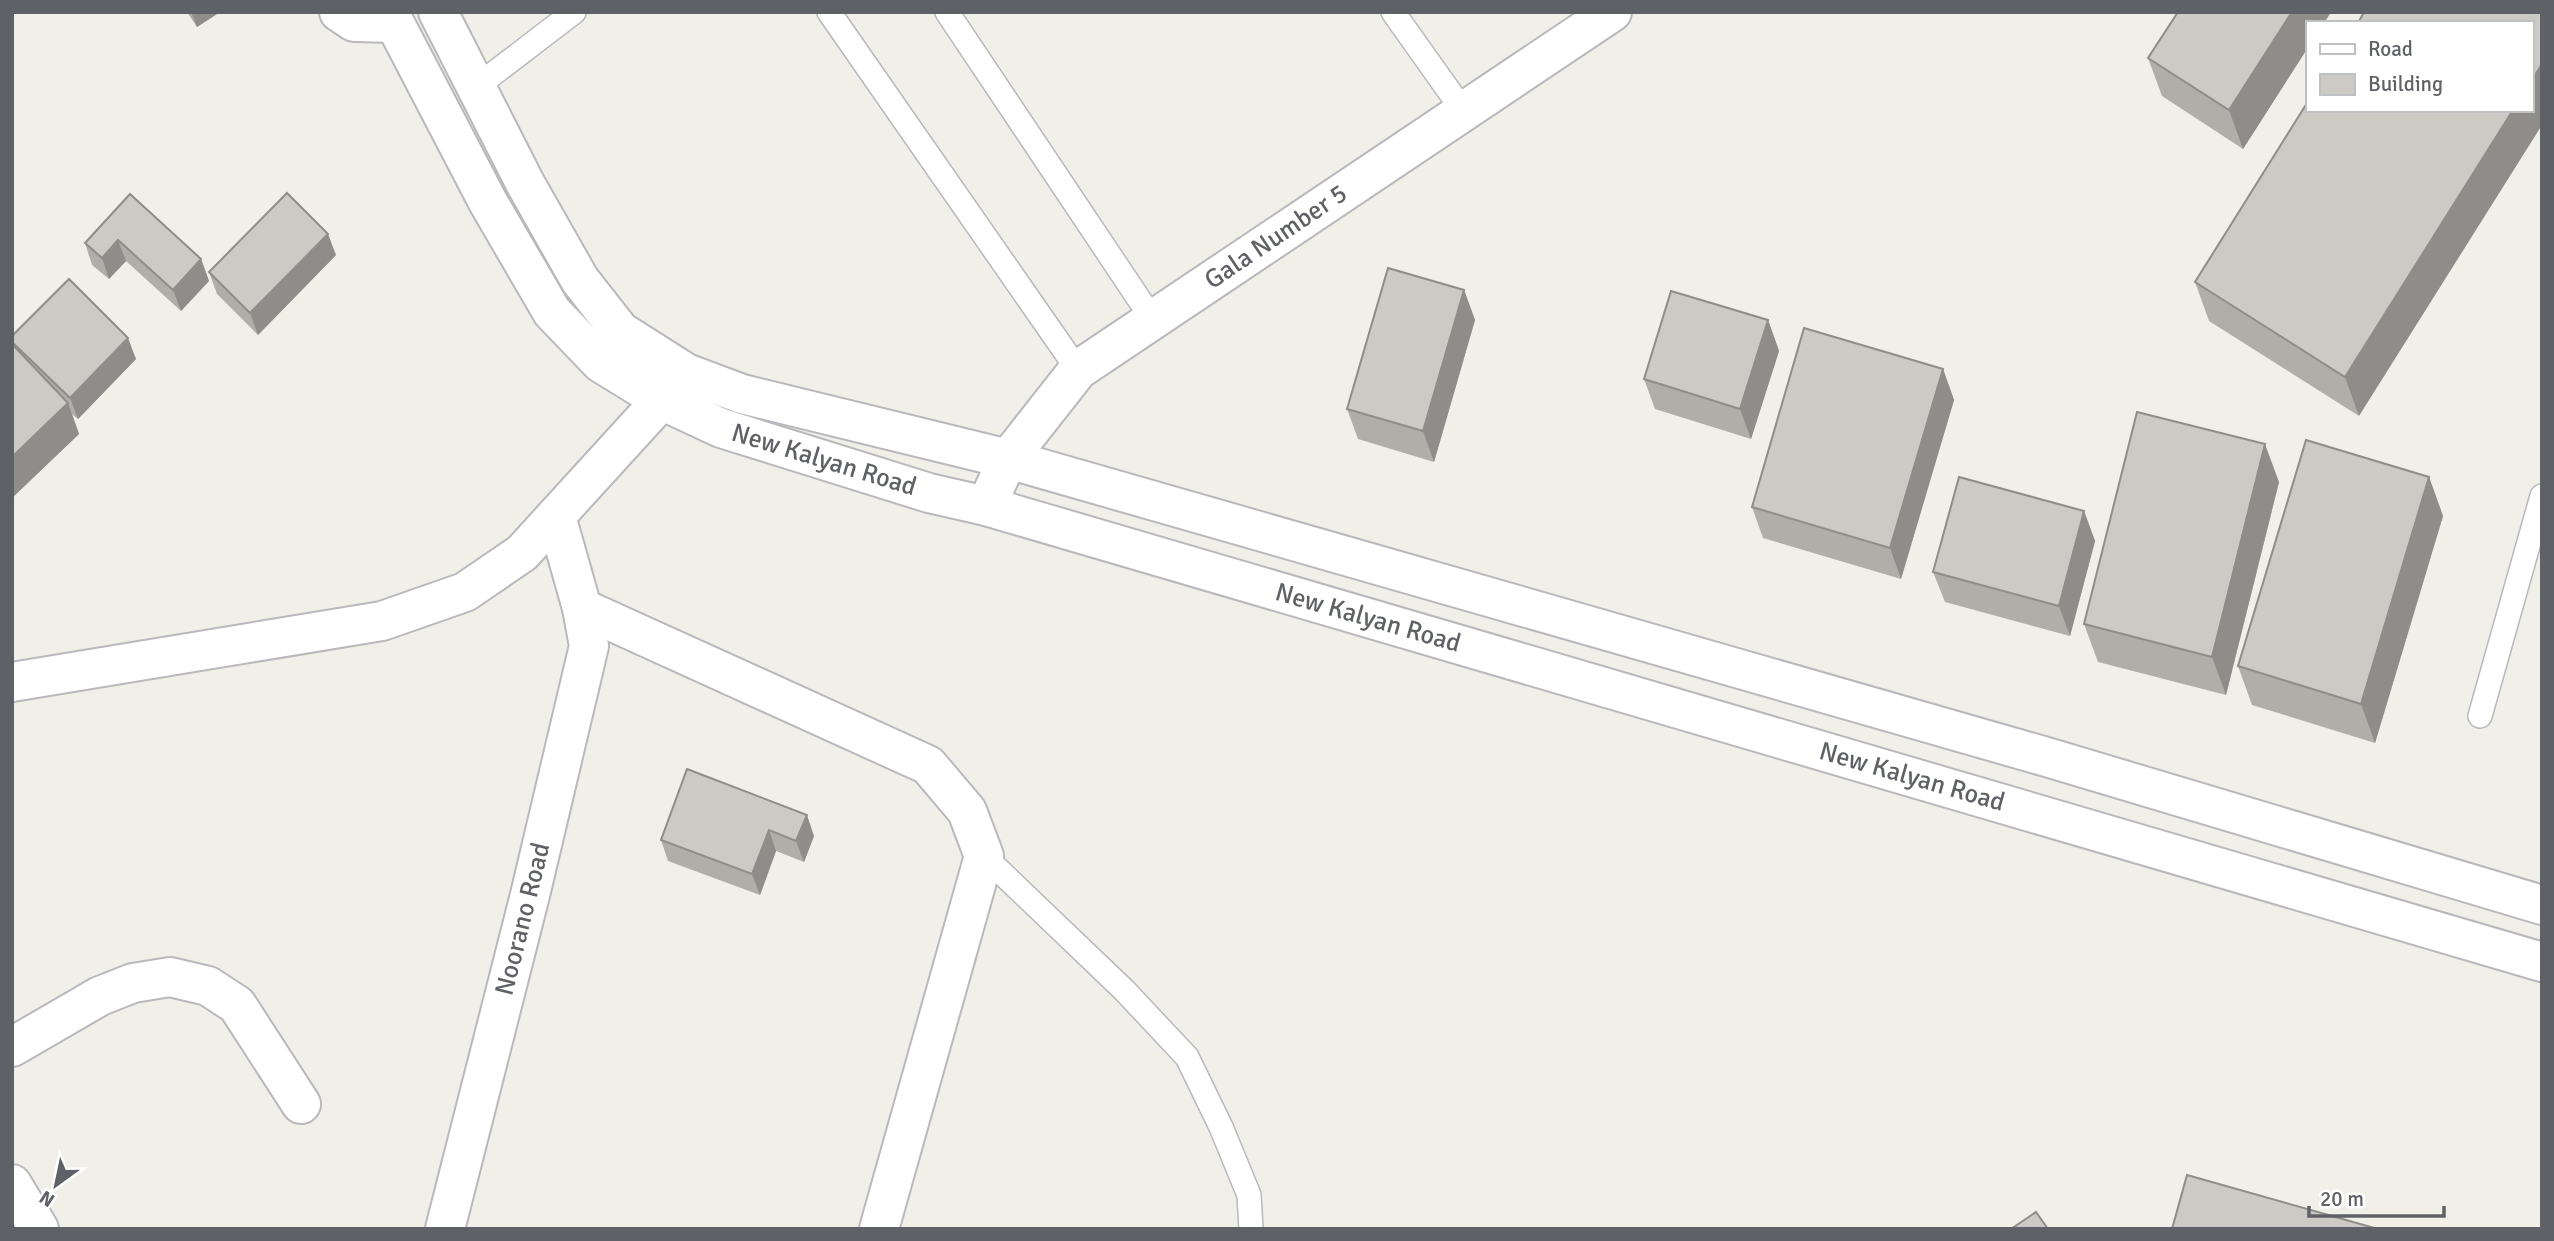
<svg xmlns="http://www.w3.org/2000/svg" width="2554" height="1241" font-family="Signika,sans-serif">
<rect width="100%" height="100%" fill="#f0f0e8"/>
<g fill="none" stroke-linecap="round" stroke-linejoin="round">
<defs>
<g id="service">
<polyline points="829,12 1078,370"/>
<polyline points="947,12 1153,320"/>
<polyline points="1393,12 1464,112"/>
<polyline points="476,87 574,12"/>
<polyline points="2480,716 2542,496"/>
<polyline points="984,856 1124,990 1187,1057 1221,1127 1249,1195 1251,1229"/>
</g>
<g id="minor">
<polyline points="339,12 354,22 394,23"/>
<polyline points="986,506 1008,459 1078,370 1612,12"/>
<polyline points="582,608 928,765 967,811 984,856 879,1229"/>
<polyline points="12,1047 100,996 133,983 170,977 208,986 237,1005 301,1104"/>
<polyline points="12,1184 39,1229"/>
<polyline points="445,1229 530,895 589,646 582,608 556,516"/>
</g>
<g id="tertiary">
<polyline points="389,12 488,202 552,312 601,363 661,400 721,428 929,493 986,506 2542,962"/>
<polyline points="438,12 525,183 580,280 620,331 686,373 742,394 1008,459 2050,758 2542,905"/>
<polyline points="12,682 382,621 465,592 522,553 678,382"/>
</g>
</defs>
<use href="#service" stroke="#b8b8bd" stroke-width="26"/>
<use href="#minor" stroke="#b8b8bd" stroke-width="42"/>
<use href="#tertiary" stroke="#b8b8bd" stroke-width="42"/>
<use href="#service" stroke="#fff" stroke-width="23"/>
<use href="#minor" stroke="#fff" stroke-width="38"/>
<use href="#tertiary" stroke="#fff" stroke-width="38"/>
</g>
<g fill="#afaea9">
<polygon points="187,12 220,12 197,27"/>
<polygon points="2178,12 2331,12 2324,23 2307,23 2307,49 2243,149 2162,96 2148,58"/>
<polygon points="2307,103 2359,416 2209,321 2195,282"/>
<polygon points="130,194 201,259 209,281 181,311 126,261 109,279 92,265 85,243"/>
<polygon points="336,255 258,335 217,294 209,272"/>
<polygon points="1464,290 1475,320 1434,462 1358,439 1347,409"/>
<polygon points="1768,320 1779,351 1751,439 1655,409 1644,379"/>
<polygon points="12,336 136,359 78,419 72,414 79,434 12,498"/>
<polygon points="1943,369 1954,400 1901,579 1763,538 1752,507"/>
<polygon points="2429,477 2443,516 2375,743 2252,705 2238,666"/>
<polygon points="2279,482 2226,695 2098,662 2084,624"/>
<polygon points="2084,511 2095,541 2070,636 1945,602 1933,572"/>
<polygon points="687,769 814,836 804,862 776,851 760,895 668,861 661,840"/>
</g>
<g fill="#8e8d89">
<polygon points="191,12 220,12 197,27"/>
<polygon points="2292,12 2331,12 2324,23 2307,23 2307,49 2243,149 2229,110"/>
<polygon points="2542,64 2542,125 2359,416 2345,377 2513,110 2531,110 2531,81"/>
<polygon points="328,234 336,255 258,335 250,313"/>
<polygon points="118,240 126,261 109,279 102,258"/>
<polygon points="201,259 209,281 181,311 173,290"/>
<polygon points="1464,290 1475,320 1434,462 1423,431"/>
<polygon points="1768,320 1779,351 1751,439 1740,409"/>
<polygon points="128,338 136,359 78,419 70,398"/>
<polygon points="1943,369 1954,400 1901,579 1890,548"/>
<polygon points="68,403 79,434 12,498 12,457"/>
<polygon points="2265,444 2279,482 2226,695 2212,657"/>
<polygon points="2429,477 2443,516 2375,743 2361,704"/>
<polygon points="2084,511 2095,541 2070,636 2059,606"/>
<polygon points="807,815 814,836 804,862 796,841"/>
<polygon points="769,830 776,851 760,895 752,874"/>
</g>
<g fill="#cbcac4" stroke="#8e8d89" stroke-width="2">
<polygon points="2178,12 2292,12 2229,110 2148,58"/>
<polygon points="2364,12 2542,12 2542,64 2531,81 2531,23 2358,23"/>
<polygon points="2307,103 2307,110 2513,110 2345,377 2195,282"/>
<polygon points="287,193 328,234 250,313 209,272"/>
<polygon points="130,194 201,259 173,290 118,240 102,258 85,243"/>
<polygon points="1388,268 1464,290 1423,431 1347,409"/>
<polygon points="69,279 128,338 70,398 12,342 12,336"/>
<polygon points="1671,291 1768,320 1740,409 1644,379"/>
<polygon points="1804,328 1943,369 1890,548 1752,507"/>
<polygon points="12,344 68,403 12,457"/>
<polygon points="2137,412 2265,444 2212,657 2084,624"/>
<polygon points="2306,440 2429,477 2361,704 2238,666"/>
<polygon points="1959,477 2084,511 2059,606 1933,572"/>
<polygon points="687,769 807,815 796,841 769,830 752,874 661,840"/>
<polygon points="2187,1175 2378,1229 2172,1229"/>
<polygon points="2036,1212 2048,1229 2011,1229"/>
</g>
<g text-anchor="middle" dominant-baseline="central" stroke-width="5" stroke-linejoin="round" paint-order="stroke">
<g font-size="26" fill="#5f6167" stroke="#fff">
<text transform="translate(1276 237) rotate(-34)">Gala Number 5</text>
<text transform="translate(824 460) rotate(17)">New Kalyan Road</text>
<text transform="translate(1368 618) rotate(16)">New Kalyan Road</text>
<text transform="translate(1912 777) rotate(16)">New Kalyan Road</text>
<text transform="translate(523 919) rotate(-76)">Noorano Road</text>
</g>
</g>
<rect width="2554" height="1241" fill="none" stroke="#5f6167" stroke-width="28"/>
<rect x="2306" y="21" width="228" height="91" fill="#ffffff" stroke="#bfc0c2" stroke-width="2"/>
<rect x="2320" y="44" width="35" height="10" fill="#ffffff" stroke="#bfc0c2" stroke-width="2"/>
<text x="2368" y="56" font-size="21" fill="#5f6167">Road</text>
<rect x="2320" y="74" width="35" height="21" fill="#cbcac4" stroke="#bfc0c2" stroke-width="2"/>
<text x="2368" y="91" font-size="21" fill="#5f6167">Building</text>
<g transform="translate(56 1185) rotate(213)" stroke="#ffffff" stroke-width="5" paint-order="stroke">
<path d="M0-5L12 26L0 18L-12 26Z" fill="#5f6167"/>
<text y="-10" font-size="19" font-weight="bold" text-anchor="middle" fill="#5f6167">N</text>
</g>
<path d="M2309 1206v10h135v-10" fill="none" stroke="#5f6167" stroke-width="3.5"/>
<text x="2320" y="1206" font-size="21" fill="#5f6167" stroke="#ffffff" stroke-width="5" paint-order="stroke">20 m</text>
</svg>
